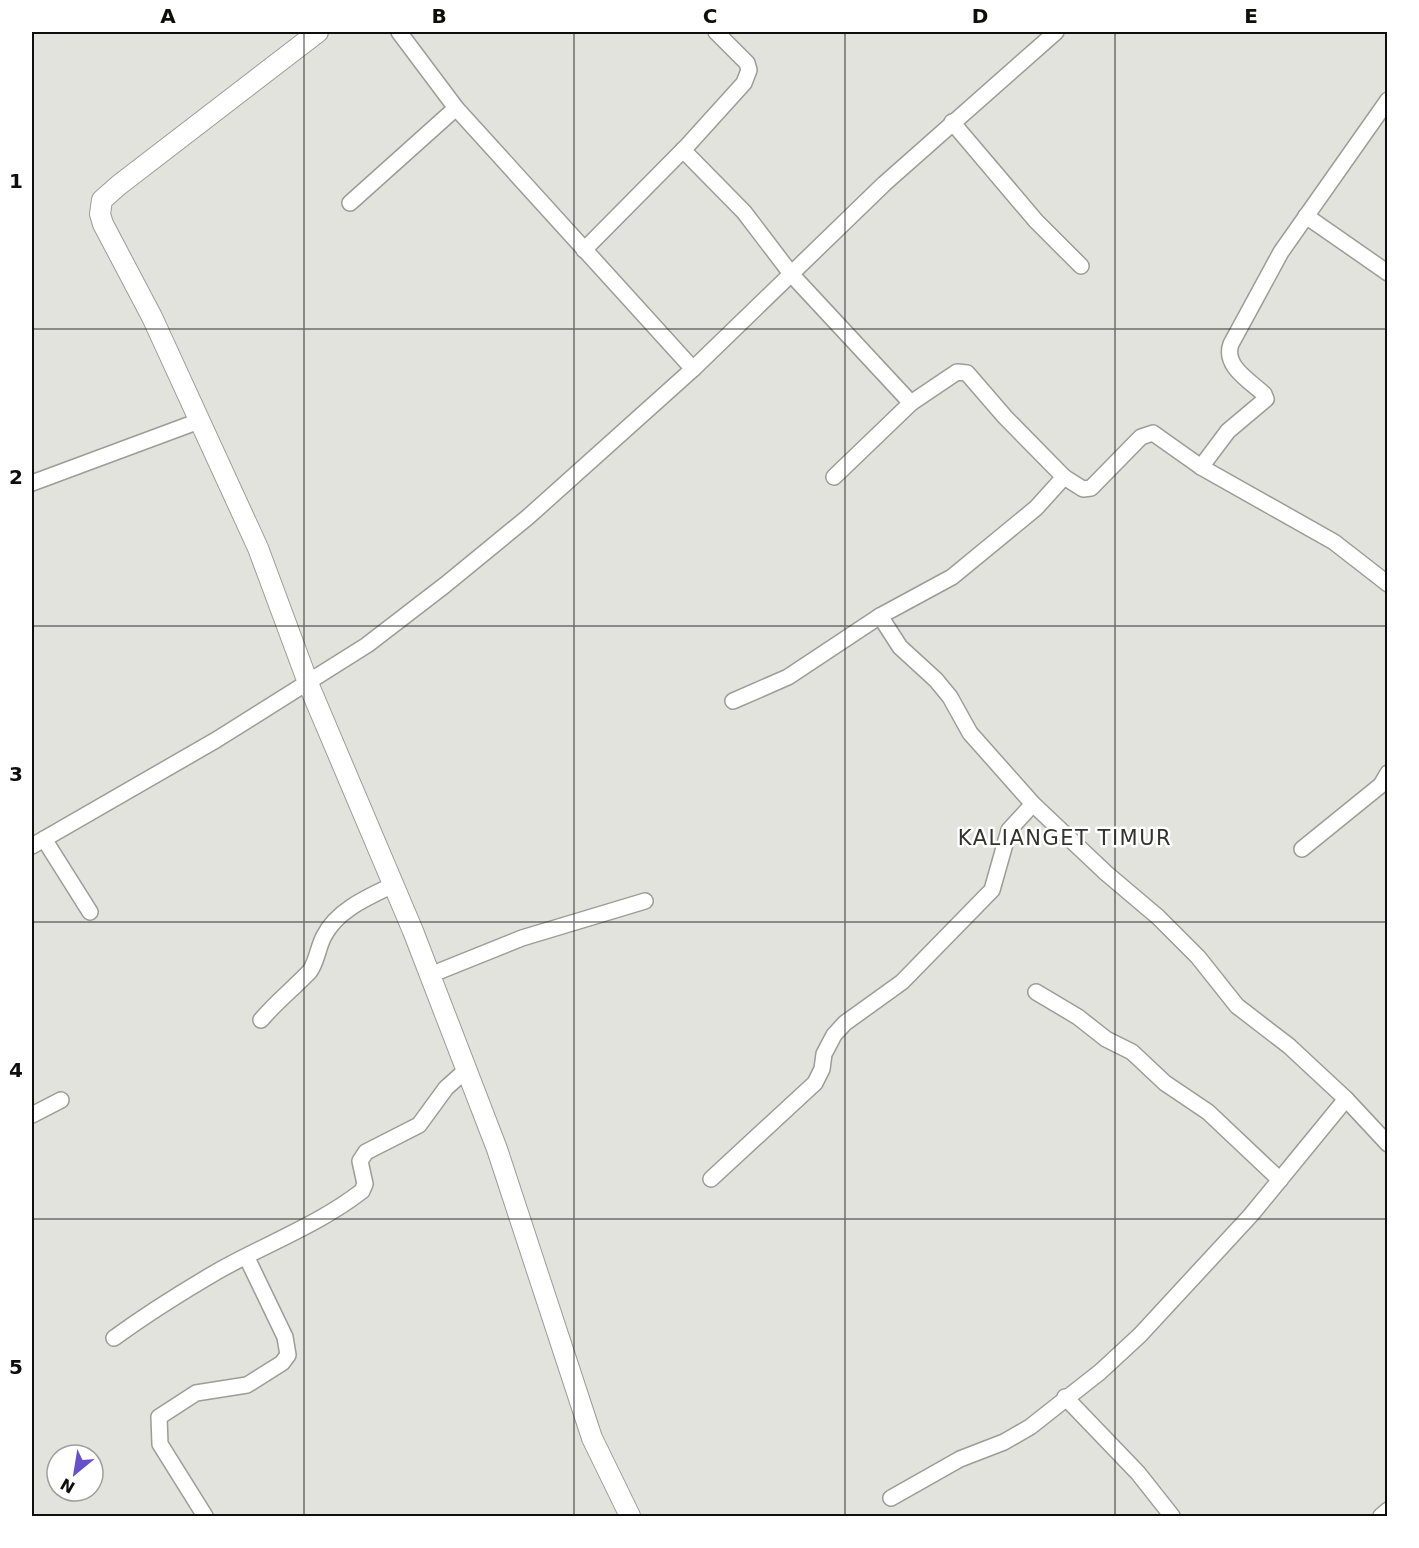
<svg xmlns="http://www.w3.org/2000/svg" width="1419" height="1548" font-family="'DejaVu Sans',sans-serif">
<rect width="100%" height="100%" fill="#e1e3dc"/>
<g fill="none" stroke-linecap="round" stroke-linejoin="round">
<defs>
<g id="minor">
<polyline points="399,32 456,108 693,369"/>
<polyline points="952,122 1036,221 1081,266"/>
<polyline points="683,150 744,212 792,275 911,403"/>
<polyline points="350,203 456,108"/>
<polyline points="1306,216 1388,273"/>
<polyline points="584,250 687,146 744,83 749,70 747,63 716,32"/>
<path d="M1201,467l27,-36 38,-32 -2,-5c-14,-13 -41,-28 -33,-50l50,-92 107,-152"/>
<polyline points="834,477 911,403 957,372 967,373 1005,417 1064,477 1036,508 952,577 880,616 900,647 936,680 950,697 970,733 1033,804 1106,873 1158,917 1198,957 1237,1006 1289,1046 1346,1099 1388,1144"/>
<polyline points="1064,477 1083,489 1091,488 1141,437 1153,433 1201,467 1334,542 1388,584"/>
<polyline points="32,483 199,421"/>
<polyline points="733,701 788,677 880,616"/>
<polyline points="44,839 90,912"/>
<polyline points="32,846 216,740 367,645 445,585 528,517 693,369 884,184 1056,32"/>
<polyline points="1302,849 1381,785 1388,773"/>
<polyline points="430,975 522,938 645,901"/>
<polyline points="1036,992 1078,1017 1106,1039 1132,1052 1165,1083 1208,1112 1280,1180"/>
<path d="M261,1020c15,-18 33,-32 49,-49 7,-10 8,-24 14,-35 13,-26 44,-39 69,-51"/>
<polyline points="32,1115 61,1100"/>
<polyline points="711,1179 815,1083 822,1069 824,1054 834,1035 845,1023 902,982 992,890 1009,830 1033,804"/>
<path d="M114,1338c33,-24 68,-46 104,-67 48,-27 100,-46 144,-80l3,-7 -5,-23 6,-9 53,-27 27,-37 19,-17"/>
<polyline points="1065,1397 1138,1473 1172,1516"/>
<polyline points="891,1498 960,1459 1004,1442 1030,1427 1100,1372 1140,1335 1251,1215 1346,1099"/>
<polyline points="205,1516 160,1444 159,1417 196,1393 247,1385 282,1363 288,1355 285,1337 247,1258"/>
<polyline points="1381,1516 1388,1510"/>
</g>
<polyline id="major" points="318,32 119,185 102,200 100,214 103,224 152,317 258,548 310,688 413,931 497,1149 592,1438 630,1516"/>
</defs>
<use href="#minor" stroke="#9b9d96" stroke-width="18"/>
<use href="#major" stroke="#9b9d96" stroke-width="22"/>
<use href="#minor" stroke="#fff" stroke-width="15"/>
<use href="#major" stroke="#fff" stroke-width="20"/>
</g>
<path fill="none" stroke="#0e0f0d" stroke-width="1.5" stroke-opacity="0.55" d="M304,32v1484M574,32v1484M845,32v1484M1115,32v1484M32,329h1356M32,626h1356M32,922h1356M32,1219h1356"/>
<g text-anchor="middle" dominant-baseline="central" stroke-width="5" stroke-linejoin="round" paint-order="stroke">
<g font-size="21" letter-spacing="1.5" fill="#32332e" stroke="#fff">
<text x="1065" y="838">KALIANGET TIMUR</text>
</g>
</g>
<rect width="1419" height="1548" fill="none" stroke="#ffffff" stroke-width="66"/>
<g transform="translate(75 1473) rotate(210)"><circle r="28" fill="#ffffff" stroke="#9f9f9e" stroke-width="1.5"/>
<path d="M0-4.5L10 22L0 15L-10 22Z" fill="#6751ca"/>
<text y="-9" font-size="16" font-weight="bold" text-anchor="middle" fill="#0e0f0d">N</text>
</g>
<rect x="33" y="33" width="1353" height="1482" fill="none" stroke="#0e0f0d" stroke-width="2"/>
<g font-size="20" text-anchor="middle" font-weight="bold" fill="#0e0f0d">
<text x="168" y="23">A</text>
<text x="439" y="23">B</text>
<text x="710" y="23">C</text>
<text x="980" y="23">D</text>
<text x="1251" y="23">E</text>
<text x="16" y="188">1</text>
<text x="16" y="484">2</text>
<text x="16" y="781">3</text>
<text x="16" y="1077">4</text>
<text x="16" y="1374">5</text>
</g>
</svg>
